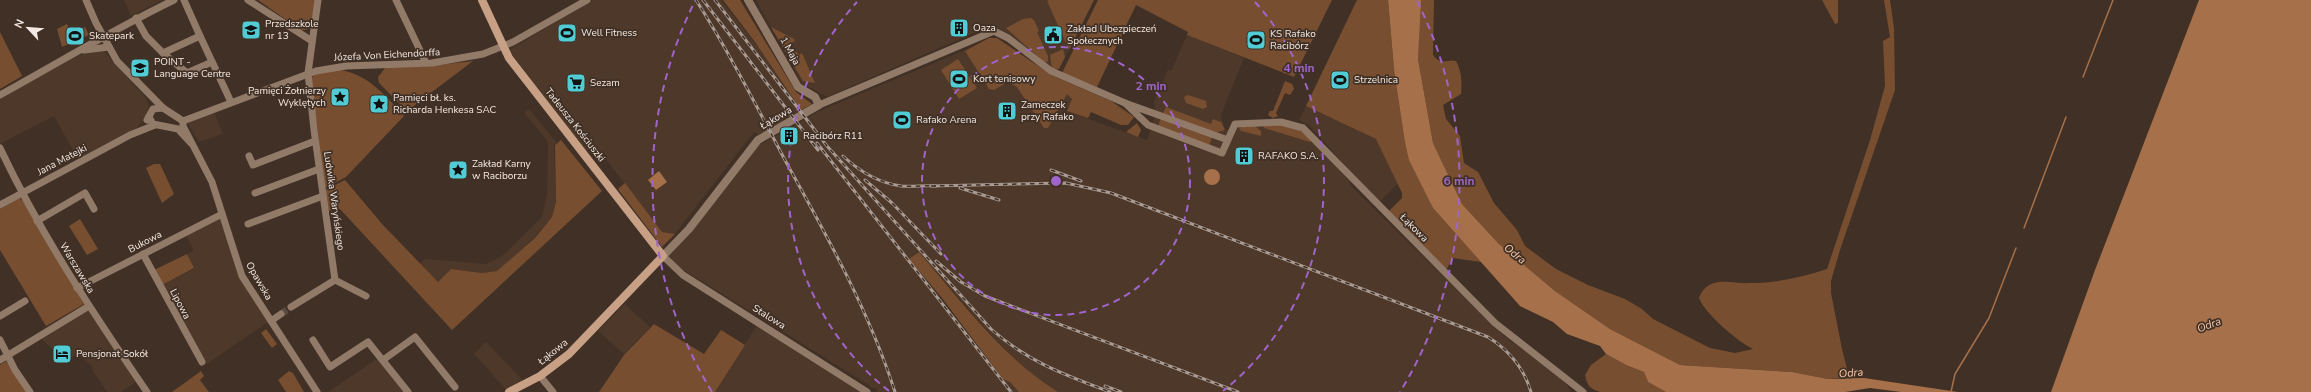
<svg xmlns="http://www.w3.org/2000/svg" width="2311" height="392" font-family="'Nunito Sans',sans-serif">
<rect width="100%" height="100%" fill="#403025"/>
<g fill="#4d3829">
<polygon points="124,0 162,0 131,16"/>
<polygon points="593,0 721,0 769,61 802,109 759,135 754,132 675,234 662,232 601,153 595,157 589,149 586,152 511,53 511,49"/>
<polygon points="756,0 1049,0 1047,1 1069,50 1057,71 1026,50 1009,34 992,25 827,97 802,83"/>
<polygon points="1187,35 1244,58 1221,115 1225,130 1244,125 1269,124 1311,137 1351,183 1349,184 1503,335 1564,381 1571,392 1058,392 1032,376 990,334 918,252 910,260 1003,379 1010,382 1019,392 877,392 876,387 875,389 679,267 668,257 758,146 821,110 982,43 1070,96 1072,99 1067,111 1147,140 1155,115 1154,102 1168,69 1171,71"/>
<polygon points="103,50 146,98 149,106 145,118 136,129 78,159 54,116 0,144 0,96 84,53"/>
<polygon points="1306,106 1376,139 1398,183 1379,203 1309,125 1299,120"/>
<polygon points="529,109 557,143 554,145 556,202 552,217 534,238 498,271 482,273 451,269 438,283 420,264 425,259 486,264 502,256 542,217 547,194 548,144 546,139 524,113"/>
<polygon points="214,112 223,134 199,142 188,124 192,120"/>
<polygon points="220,218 240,278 268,322 207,364 162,285 194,269 187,254 194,250 186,236"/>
<polygon points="625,304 650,327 624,354 598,331"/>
<polygon points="88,310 137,381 121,392 107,392 93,371 92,366 77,354 65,362 42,339"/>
<polygon points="757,325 866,392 715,392"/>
<polygon points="486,342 522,379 521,382 506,390 474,354"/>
<polygon points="378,358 405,392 328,392"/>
</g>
<g fill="#784e30">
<polygon points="258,0 316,0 312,25 306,30 301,30"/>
<polygon points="723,0 740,0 796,92 812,104 801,110 755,42"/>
<polygon points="1049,0 1094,0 1069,50 1047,1"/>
<polygon points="1098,0 1332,0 1294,77 1187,35 1188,32 1136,5 1097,87 1062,73"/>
<polygon points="1357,0 1388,0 1394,69 1433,208 1481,262 1453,258 1446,270 1389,211 1402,198 1402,193 1376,139 1306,106"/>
<path d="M1419,0h15l-1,55c7,10 13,5 23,6 6,12 6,20 5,33l-18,11 3,14 14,17 4,27 14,9 16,31 23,27 8,16 31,23 32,16 37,14 17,10 11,10 57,29 25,5 18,-4c-16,-8 -48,-35 -54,-51 2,-6 6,-11 12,-14 13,-5 27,0 40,-1 26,0 52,-6 76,-14l43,-129 15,-54 -2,-45 7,-4 -6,-37h6l4,28 1,62 -55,160 -9,31v12l11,56 7,28 -21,2 -36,-7 -112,-7 -70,-36 -55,-38 -57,-48 -36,-39 -29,-61 -15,-84z"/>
<polygon points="1822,0 1838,0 1838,23 1835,24"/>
<polygon points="1031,18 1034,20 1039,31 1037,32 1048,56 1048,61 1045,63 1006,28 1023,19"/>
<polygon points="67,24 71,33 85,27 89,35 62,47 57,29"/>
<polygon points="771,27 794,39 795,41 789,44 792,52 796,51 799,55 802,53 815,83 803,81"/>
<polygon points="0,32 22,76 0,89"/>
<polygon points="989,38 997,38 1053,76 1111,101 1134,117 1128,125 1121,125 1091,112 1088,118 1067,111 1072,99 1067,94 1048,128 1044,128 1017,87 1008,82 994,90 989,89 965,51"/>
<polygon points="1063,49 1065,57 1059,69 1052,70 1050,55"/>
<polygon points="958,59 977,88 959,99 941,70"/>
<polygon points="473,61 407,111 379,83 378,77 386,67 422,67"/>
<path d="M339,70c28,3 47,26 65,46l-58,61 -21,11 -14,-109 4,-5z"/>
<polygon points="1285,81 1292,84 1294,89 1290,95 1285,93 1276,113 1278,116 1273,118 1268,115 1270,111 1273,111"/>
<polygon points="1188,95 1206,101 1207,107 1203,109 1186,103 1184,97"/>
<polygon points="1166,107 1211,124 1213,119 1221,122 1225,130 1215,133 1163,113"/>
<polygon points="1161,117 1212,137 1209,146 1158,127"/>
<polygon points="1137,123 1141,130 1138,137 1126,132"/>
<path d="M1263,124c21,0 33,2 49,15l-2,3 -46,-14z"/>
<polygon points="1244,125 1255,126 1261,131 1261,136 1241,131 1239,129"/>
<polygon points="561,140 602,191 452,330 340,209 328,211 325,190 345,180 383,225 438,282 451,269 482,273 497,271 535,238 552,217 556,202 555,145"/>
<polygon points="154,164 160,164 174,194 162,203 146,168"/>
<polygon points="625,183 662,232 675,234 662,247 618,189"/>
<polygon points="20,198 23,201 84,304 46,326 0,250 0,209"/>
<polygon points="80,219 98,249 87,255 69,226"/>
<path d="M919,252c42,49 83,105 139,140h-39l-9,-10 -7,-3 -61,-81 -33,-39z"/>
<polygon points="187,254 194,268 162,285 154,270"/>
<polygon points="654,324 704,354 721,330 745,345 715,392 599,392 624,355"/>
<polygon points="266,329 277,344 272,348 261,333"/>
<path d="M1606,354l20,11 18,7 4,10 18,10h-66c-10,-3 -13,-7 -15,-17l6,-10z"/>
<polygon points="6,361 27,392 0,392 0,365"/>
<polygon points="201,371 204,376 200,380 209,392 172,392"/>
<polygon points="289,371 293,373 304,392 286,392 278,380"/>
</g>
<g fill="#a6704a">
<polygon points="1388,0 1421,0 1418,59 1433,143 1462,204 1498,243 1555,291 1610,329 1680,365 1792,372 1828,379 1864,378 1958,392 1901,392 1870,388 1845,392 1666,392 1648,382 1644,372 1626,365 1606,354 1600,346 1567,334 1553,322 1520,306 1433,208 1409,160 1405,142 1394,69"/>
<polygon points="2199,0 2311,0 2311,392 2051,392 2095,270"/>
<circle cx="1212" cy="177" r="8"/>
<polygon points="659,171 667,182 656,190 648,180"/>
</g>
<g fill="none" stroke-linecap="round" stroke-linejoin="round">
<g stroke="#a6704a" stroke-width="1.5">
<polyline points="2083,77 2113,0"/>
<polyline points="2024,228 2066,117"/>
<polyline points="1951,392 1955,374 1989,318 2016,248"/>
</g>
<polyline stroke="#5b4c41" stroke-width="7" stroke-dasharray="7 3.5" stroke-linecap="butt" points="281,314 291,307"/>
<g stroke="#927a69" stroke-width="7">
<polyline points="86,0 96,23 117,61 163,108 183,121"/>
<polyline points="184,0 200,36"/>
<polyline points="248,0 312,41"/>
<polyline points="396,0 426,63"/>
<polyline points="136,18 146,36 163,53 200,36 231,102"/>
<polyline points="84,50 109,47"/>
<polyline points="163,53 187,73 212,62"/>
<path d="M0,95c58,-32 114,-66 174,-95"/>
<polyline points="819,105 994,31 1008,38 1051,71 1125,103"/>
<polyline points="149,117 153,124 178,129 191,143"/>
<polyline points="147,120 153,109 163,108"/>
<polyline points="183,121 316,71 346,66 432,63 483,54 513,42 587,0"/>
<polyline points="183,121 183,126 212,182 242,276 317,392"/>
<polyline points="1228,140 1125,103 1148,125 1222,153 1235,124 1281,122 1303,128 1495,323 1583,392"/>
<path d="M0,148c41,87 93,165 147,244"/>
<polyline points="249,156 253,165 315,141"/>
<polyline points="255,193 319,169"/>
<polyline points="0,205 130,135 155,125"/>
<polyline points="37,221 85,193 94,209"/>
<polyline points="248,224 323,196"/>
<polyline points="143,254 202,362"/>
<polyline points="663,256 683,275 867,392"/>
<polyline points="335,280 366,296"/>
<polyline points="77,288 222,214"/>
<polyline points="291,307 335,280 314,130 308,73 318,0"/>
<polyline points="0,316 25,301"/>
<polyline points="271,321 281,314"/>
<polyline points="0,340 15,370 30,392"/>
<polyline points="313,340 330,367 368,342 408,392"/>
<polyline points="0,360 89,306"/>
<polyline points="383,360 415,337 455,387"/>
<polyline points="540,376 553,392"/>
</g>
<polyline stroke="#927a69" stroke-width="8" points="663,256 689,229 758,140 819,105 815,97 798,87 748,0"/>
<polyline stroke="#c7a086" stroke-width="8" points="482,0 509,58 663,256 569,354 540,376 509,392"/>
<defs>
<g id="rail">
<path d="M696,0c33,52 61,107 90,162 41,74 83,149 109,230"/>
<polyline points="703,0 818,150"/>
<path d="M715,0l112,146 164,183c37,33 74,46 119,63"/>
<polyline points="817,143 1011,392"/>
<path d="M843,156c16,15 36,27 58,30 12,1 24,-1 35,0"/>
<polyline points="1051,170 1081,181"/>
<polyline points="865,180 892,203 941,254"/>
<path d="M931,186l135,-3 45,10 377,144c22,14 36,31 43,55"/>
<polyline points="960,188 999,200"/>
<polyline points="936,261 961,282 985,296 1238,392"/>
<polyline points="1105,386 1121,392"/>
</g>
</defs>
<use href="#rail" stroke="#a99b93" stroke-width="3"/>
<use href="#rail" stroke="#403025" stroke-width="1.5" stroke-dasharray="4.5" stroke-linecap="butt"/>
</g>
<g fill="none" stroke="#9f65ca" stroke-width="2" stroke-dasharray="7 5">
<circle cx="1056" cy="181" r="134"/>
<path d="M889 391A268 268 0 0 1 857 2M1255 2A268 268 0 0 1 1223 391"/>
<path d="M712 392A403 403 0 0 1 695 1M1417 1A403 403 0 0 1 1400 392"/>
</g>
<defs>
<symbol id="building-square" viewBox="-11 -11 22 22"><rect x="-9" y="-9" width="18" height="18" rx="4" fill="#51ccd4" stroke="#403025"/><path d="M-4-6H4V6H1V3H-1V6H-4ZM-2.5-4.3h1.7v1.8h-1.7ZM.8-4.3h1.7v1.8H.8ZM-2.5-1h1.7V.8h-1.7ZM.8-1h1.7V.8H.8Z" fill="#111"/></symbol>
<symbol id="school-square" viewBox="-11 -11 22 22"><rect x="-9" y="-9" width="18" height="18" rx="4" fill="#51ccd4" stroke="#403025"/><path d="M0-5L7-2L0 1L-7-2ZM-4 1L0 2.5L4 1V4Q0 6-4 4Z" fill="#111"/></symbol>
<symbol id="stadium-square" viewBox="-11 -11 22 22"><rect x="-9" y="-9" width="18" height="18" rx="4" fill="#51ccd4" stroke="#403025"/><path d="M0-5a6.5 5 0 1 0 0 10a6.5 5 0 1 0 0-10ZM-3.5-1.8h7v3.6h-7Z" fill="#111"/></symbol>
<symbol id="civic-square" viewBox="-11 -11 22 22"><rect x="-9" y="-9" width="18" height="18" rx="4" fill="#51ccd4" stroke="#403025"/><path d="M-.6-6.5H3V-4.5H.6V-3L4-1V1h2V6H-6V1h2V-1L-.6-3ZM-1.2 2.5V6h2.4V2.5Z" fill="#111"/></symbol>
<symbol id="supermarket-square" viewBox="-11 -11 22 22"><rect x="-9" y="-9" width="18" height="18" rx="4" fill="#51ccd4" stroke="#403025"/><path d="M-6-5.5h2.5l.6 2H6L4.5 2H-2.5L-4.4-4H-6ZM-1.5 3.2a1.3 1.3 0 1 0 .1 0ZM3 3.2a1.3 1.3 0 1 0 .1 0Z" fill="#111"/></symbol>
<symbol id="sight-square" viewBox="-11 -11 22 22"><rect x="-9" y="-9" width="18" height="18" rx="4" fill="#51ccd4" stroke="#403025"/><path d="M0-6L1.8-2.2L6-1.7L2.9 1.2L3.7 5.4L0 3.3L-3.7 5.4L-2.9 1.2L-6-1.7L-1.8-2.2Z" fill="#111"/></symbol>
<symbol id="hotel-square" viewBox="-11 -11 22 22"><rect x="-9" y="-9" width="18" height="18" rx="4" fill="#51ccd4" stroke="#403025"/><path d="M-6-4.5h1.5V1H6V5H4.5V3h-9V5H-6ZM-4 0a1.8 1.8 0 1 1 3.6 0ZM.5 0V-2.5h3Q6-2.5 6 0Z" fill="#111"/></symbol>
</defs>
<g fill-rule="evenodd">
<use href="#building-square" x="948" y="17" width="22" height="22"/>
<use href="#school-square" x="240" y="19" width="22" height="22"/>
<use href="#stadium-square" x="556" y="22" width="22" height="22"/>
<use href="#civic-square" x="1042" y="24" width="22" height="22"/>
<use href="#stadium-square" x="64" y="25" width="22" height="22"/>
<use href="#stadium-square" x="1245" y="29" width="22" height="22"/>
<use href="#school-square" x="129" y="57" width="22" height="22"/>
<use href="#stadium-square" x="948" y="68" width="22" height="22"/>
<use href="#stadium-square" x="1329" y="69" width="22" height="22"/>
<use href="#supermarket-square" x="565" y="72" width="22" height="22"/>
<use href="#sight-square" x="329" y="86" width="22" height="22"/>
<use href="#sight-square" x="368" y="93" width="22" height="22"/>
<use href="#building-square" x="996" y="100" width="22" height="22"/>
<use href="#stadium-square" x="891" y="109" width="22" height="22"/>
<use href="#building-square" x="778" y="125" width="22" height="22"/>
<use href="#building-square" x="1233" y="145" width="22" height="22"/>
<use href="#sight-square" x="447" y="159" width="22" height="22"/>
<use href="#hotel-square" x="51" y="343" width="22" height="22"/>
</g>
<g text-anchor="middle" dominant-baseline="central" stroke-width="3.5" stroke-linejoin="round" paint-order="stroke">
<g font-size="10" fill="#f4e9e2" stroke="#403025" text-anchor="start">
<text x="265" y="24">Przedszkole<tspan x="265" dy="12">nr 13</tspan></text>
<text x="973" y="28">Oaza</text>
<text x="1067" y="29">Zakład Ubezpieczeń<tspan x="1067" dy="12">Społecznych</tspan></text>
<text x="581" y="33">Well Fitness</text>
<text x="1270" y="34">KS Rafako<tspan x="1270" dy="12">Racibórz</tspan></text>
<text x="89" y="36">Skatepark</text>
<text x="154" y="62">POINT -<tspan x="154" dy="12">Language Centre</tspan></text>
<text x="973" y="79">Kort tenisowy</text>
<text x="1354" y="80">Strzelnica</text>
<text x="590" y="83">Sezam</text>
<text x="326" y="91" text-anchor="end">Pamięci Żołnierzy<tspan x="326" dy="12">Wyklętych</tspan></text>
<text x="393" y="98">Pamięci bł. ks.<tspan x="393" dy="12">Richarda Henkesa SAC</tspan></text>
<text x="1021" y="105">Zameczek<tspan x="1021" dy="12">przy Rafako</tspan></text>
<text x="916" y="120">Rafako Arena</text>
<text x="803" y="136">Racibórz R11</text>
<text x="1258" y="156">RAFAKO S.A.</text>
<text x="472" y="164">Zakład Karny<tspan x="472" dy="12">w Raciborzu</tspan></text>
<text x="76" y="354">Pensjonat Sokół</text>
</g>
<g font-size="10" fill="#f4e9e2" stroke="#403025">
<text transform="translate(790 51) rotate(61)">1 Maja</text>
<text transform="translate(387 55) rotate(-3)">Józefa Von Eichendorffa</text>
<text transform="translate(776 118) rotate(-31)">Łąkowa</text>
<text transform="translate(575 125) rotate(52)">Tadeusza Kościuszki</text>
<text transform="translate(62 160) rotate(-28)">Jana Matejki</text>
<text transform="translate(334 201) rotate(82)">Ludwika Waryńskiego</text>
<text transform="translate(1414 228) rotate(45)">Łąkowa</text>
<text transform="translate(145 242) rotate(-27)">Bukowa</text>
<text transform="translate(77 268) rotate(59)">Warszawska</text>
<text transform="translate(259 281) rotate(60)">Opawska</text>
<text transform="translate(180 304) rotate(62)">Lipowa</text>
<text transform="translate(769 317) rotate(32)">Stalowa</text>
<text transform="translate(553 352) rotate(-39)">Łąkowa</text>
</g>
<g font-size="11" font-style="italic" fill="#f9c8a8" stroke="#403025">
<text transform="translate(1515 254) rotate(40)">Odra</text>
<text transform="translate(2209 325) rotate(-20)">Odra</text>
<text transform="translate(1851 373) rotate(-5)">Odra</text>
</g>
</g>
<circle cx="1056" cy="181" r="6" fill="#9f65ca" stroke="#403025" stroke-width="2"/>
<g font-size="12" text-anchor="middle" font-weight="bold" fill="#9f65ca" stroke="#403025" stroke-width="3.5" stroke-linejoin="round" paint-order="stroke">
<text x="1299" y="72">4 min</text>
<text x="1151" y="90">2 min</text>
<text x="1459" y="185">6 min</text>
</g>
<g transform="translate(28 28) rotate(296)" stroke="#403025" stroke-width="3" paint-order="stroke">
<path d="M0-3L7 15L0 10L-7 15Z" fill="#f4e9e2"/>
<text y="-6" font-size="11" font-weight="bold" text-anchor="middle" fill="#f4e9e2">N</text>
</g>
</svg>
